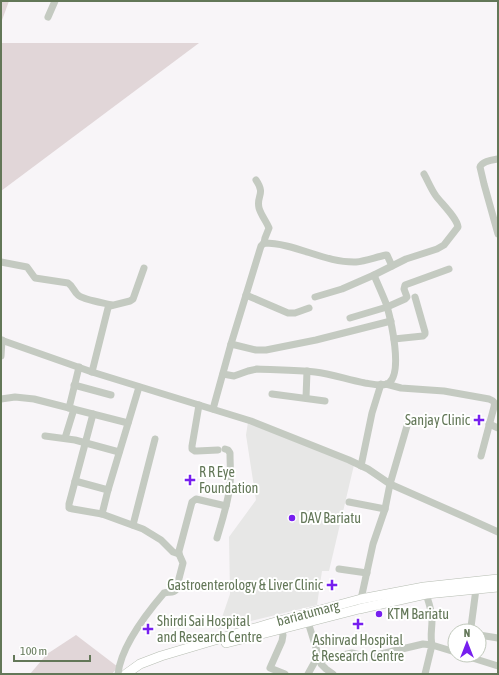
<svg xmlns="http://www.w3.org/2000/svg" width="499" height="675" font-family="'Asap Condensed',sans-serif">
<rect width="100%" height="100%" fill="#f8f5f8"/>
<polygon fill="#e7e7e6" points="248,422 354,465 329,571 322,571 317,605 218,629 230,594 229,537 256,500 246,435"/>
<g fill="#e1d6d8">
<polygon points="1,1 9,1 1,23"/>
<polygon points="1,43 199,43 1,191"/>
<polygon points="76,635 118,667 112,674 30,674 47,654"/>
</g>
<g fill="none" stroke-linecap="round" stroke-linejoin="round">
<defs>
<g id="major">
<polyline points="226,643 359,609 426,594 498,587"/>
<polyline points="126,674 140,664 161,656 272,623 361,599 424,587 498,579"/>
</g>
</defs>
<use href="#major" stroke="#b6bdb2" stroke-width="10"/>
<g stroke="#c4cac1" stroke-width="7">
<polyline points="48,17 55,1"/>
<path d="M498,159c-6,1 -16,2 -18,8l4,17 14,50"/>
<path d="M256,180c10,15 0,15 3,28 2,7 7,13 10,20l-4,10 -1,5"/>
<path d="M1,262l26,5 8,11 33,5c5,3 6,9 10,12 5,5 27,8 34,10"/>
<path d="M374,275l32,-16 31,-10 7,-4 14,-18c-1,-9 -16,-23 -22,-31 -5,-7 -8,-15 -12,-22"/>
<polyline points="246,295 288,313 295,313 309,308"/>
<polyline points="350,318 387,307 405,299 407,297 404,289 405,285 449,269"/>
<path d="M391,321l-75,19 -50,10h-10l-25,-6 30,-98 3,-3c31,0 61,20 92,19 10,-1 20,-5 30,-7h1l5,11"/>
<polyline points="394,339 423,336 425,334 425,332 415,297"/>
<polyline points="1,340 92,372 160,393 251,421 349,460 368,469 390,484 465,517 498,532"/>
<polyline points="1,356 2,340"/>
<polyline points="92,372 108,308 110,306 130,301 133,299 144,268"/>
<path d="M223,374l11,2 14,-5 9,-2c19,1 39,1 58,3 17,2 33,8 50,11 7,1 19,4 24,0 14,-11 2,-62 -2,-77 -4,-11 -9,-21 -13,-31l-32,14 -27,8"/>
<path d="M386,384l15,4 43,3 45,8c5,2 6,3 5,8l-13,49"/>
<polyline points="74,385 111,395"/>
<polyline points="272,394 325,401"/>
<polyline points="306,398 307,371"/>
<polyline points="1,399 15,397 34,399 128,423"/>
<polyline points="199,405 192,446 192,449 195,451 197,451 218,450"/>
<polyline points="69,408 79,367"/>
<polyline points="213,409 231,344"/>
<polyline points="93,414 69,504 69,508 73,509 102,514 143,529 161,540 173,552 179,554"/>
<polyline points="489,424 498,428"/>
<polyline points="45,436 75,440 119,452"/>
<polyline points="65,438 74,409"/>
<polyline points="361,466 372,413 381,384"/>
<polyline points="75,481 108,490"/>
<polyline points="349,502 385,509"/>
<polyline points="102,514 108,490 139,387"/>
<polyline points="133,525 155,439"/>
<path d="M217,538c5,-17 11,-35 13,-53 1,-11 0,-21 0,-32l-2,-3 -3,-1"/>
<polyline points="339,569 367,573"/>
<path d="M426,594c3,9 6,17 6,26 0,10 -2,15 0,25l23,7"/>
<polyline points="362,603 361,599 373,544 385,509 390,484 409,419"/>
<polyline points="308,618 308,622 321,664 326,669 333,674"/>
<polyline points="281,629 283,635 282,641 270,668 285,674"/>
<polyline points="472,631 471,627 476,589"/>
<polyline points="479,635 498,638"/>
<polyline points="463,655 498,666"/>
<polyline points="320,660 352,653 368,657 423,644 432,645 425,674"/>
<path d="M118,674c3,-28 28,-60 46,-81 4,-2 9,1 12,-3l7,-27 -4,-9v-3l13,-49 4,-3 30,7"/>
<polyline points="308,674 318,656"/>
</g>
<use href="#major" stroke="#fff" stroke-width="9"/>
</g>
<g fill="#771fef" stroke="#fff" stroke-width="1.5">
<path d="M477 414h4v4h4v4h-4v4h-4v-4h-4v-4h4z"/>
<path d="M188 474h4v4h4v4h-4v4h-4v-4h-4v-4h4z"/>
<circle cx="292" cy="518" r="4"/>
<path d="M330 579h4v4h4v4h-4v4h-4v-4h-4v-4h4z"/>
<circle cx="379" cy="614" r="4"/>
<path d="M356 618h4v4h4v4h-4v4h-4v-4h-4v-4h4z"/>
<path d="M146 623h4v4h4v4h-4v4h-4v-4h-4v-4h4z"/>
</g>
<g text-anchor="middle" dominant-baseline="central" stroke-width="4" stroke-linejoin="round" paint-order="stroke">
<g font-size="14" fill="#637758" stroke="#fff" text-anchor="start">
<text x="470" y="420" text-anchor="end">Sanjay Clinic</text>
<text x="199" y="472">R R Eye<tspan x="199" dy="16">Foundation</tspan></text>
<text x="300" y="518">DAV Bariatu</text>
<text x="323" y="585" text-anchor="end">Gastroenterology &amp; Liver Clinic</text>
<text x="387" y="614">KTM Bariatu</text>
<text x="157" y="621">Shirdi Sai Hospital<tspan x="157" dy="16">and Research Centre</tspan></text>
<text x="358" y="640" text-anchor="middle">Ashirvad Hospital<tspan x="358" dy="16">&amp; Research Centre</tspan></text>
</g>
<g font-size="14" fill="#637758" stroke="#fff">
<text transform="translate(308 613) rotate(-15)">bariatumarg</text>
</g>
</g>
<rect width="499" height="675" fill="none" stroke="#637758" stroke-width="4"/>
<g transform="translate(467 643)"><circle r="19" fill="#ffffff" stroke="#c1c9bc"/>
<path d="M0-3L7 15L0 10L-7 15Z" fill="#771fef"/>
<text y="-6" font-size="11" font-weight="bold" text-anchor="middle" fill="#637758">N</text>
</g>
<path d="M14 655v6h76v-6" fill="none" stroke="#637758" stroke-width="2"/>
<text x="20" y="655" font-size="12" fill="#637758" stroke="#ffffff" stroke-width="3" paint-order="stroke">100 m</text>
</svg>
